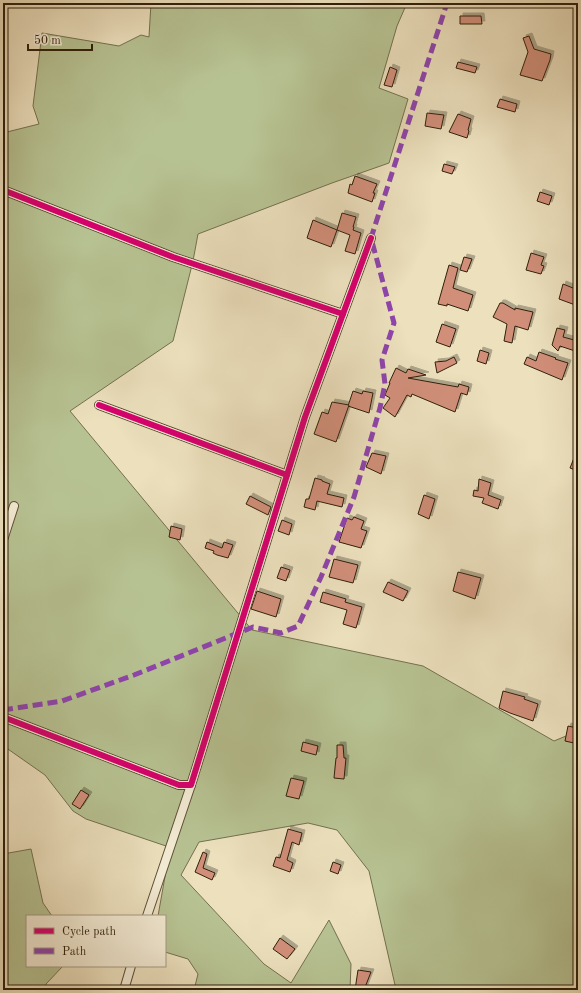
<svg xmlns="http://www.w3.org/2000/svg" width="581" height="993" font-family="'Old Standard TT',serif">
<defs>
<filter id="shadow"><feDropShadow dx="3" dy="-3" stdDeviation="0" flood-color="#0004"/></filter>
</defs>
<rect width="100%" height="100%" fill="#ece0bd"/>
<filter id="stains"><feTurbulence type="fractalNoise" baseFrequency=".005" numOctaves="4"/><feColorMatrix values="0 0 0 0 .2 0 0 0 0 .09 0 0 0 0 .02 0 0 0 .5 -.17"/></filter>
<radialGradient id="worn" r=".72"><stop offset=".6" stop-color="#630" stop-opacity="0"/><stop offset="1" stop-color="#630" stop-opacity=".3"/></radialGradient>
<g fill="#b7c292" stroke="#74704e">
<polygon points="151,3 407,3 397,26 379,88 408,99 389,163 332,183 198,234 193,261 173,341 70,411 252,630 423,666 554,741 578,731 578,990 392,990 395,985 369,871 337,830 308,823 199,842 181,875 264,964 291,983 329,920 351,964 350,990 194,990 198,974 188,959 165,952 165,916 158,916 169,854 166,846 86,819 73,811 45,775 5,747 3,750 3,133 39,124 33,106 42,33 119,46 141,35 149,37"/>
<polygon points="31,849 43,903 52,916 27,916 27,966 63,966 46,984 46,990 3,990 3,854"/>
</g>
<g fill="#d18f7a" stroke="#301f0a" filter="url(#shadow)">
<polygon points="460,16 481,16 482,24 460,24"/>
<polygon points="529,36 534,49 551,54 550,60 542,81 520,75 528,52 523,38"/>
<polygon points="458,62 477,67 475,73 456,68"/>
<polygon points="390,67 397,70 392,87 384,85"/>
<polygon points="500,99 517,104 515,112 497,107"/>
<polygon points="427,113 444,115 441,129 425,126"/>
<polygon points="458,114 471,119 468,130 469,131 467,138 449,132"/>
<polygon points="444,164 455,167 452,174 442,171"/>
<polygon points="355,176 377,184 373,193 375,193 372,202 348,193 350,184 352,185"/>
<polygon points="540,192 552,196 549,205 537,201"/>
<polygon points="342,213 356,217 353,227 354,227 353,230 361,233 355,254 345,251 350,235 337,230 331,247 307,238 313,220 337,230"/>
<polygon points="531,253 544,257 541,265 544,266 541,274 526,270"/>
<polygon points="464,257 472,259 467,272 460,270"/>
<polygon points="449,265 458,268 453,288 473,295 468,311 447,304 447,306 438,304"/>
<polygon points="563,284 578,290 578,306 559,299"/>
<polygon points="500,303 503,303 515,310 515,308 533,312 528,330 515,326 512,343 504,341 507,324 493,317"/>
<polygon points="442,324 456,329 450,347 436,342"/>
<polygon points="557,328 565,330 563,337 578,341 575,351 560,346 558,351 552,345"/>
<polygon points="480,350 489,353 486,364 477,361"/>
<polygon points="539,352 556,358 555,359 568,363 562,380 524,364 527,357 536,361"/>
<polygon points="454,357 457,363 437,373 435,362 446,361"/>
<polygon points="396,368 406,373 408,369 426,375 408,378 458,387 459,384 469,387 467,395 461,393 455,412 412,394 411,397 407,395 395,417 383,408 390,398 385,395 390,383 389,383"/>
<polygon points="353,391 362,394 363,391 373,393 369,413 348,406"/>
<polygon points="332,402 349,405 336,442 314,434 322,412 328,414"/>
<polygon points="578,448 578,471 570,468"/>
<polygon points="372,453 386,456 381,474 366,467"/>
<polygon points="315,478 322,480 322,481 330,484 327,494 344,498 342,507 317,501 315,510 304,507 306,499 309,499"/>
<polygon points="479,479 491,483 488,495 501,500 498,509 482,503 484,498 473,496 474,490 478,491"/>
<polygon points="424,495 435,499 429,519 418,514"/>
<polygon points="250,496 271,507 268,515 246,504"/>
<polygon points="354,517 364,521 361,529 367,531 361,548 339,542 347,518 352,520"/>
<polygon points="282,520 292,524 289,535 278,531"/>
<polygon points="171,526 182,529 180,540 169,537"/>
<polygon points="207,542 222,548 224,542 233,545 228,558 217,555 213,553 214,551 205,548"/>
<polygon points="334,559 358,565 353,583 329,577"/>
<polygon points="281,567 290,570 286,581 277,578"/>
<polygon points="458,572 481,578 475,599 453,591"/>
<polygon points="388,582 408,591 403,601 383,592"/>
<polygon points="257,591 281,599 276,617 251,609"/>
<polygon points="323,592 346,599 345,602 362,607 356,628 343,624 347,610 320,602"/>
<polygon points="503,691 525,697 524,699 538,704 533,721 510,713 499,708"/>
<polygon points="568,726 577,728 574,743 565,741"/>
<polygon points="303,742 318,746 316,755 301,751"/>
<polygon points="337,745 343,745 344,758 346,758 344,779 334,778 336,758 337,758"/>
<polygon points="291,778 304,781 299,799 286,796"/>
<polygon points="81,790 89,795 80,809 72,804"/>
<polygon points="288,829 302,833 299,845 292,842 287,860 293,863 290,872 273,866 276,857 280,858"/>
<polygon points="203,852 207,854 203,868 215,873 212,880 195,872"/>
<polygon points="333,862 341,865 338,874 330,871"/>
<polygon points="280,938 295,949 287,959 273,949"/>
<polygon points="358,970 371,972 364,990 355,990"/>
</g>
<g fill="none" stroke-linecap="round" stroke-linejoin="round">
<defs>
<g id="street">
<polyline points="3,190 173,257 343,314"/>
<polyline points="99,405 287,475"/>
<polyline points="3,540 14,506"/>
<polyline points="3,717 179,785 191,785 305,417 371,238"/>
<polyline points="147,916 191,785"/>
<polyline points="124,990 131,966"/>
</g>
</defs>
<use href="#street" stroke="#5f4f37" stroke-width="10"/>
<use href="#street" stroke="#f3ebd4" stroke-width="8"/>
<polyline stroke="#8e44ad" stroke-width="5" stroke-dasharray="10 5" stroke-linecap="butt" points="3,710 62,701 134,675 253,627 281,633 298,626 321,577 354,497 380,408 385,384 382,360 394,323 371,238 447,3"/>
<defs>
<g id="cycleway">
<polyline points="3,190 173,257 343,314"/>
<polyline points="99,405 287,475"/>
<polyline points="3,717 179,785 191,785 305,417 371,238"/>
</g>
</defs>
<use href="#cycleway" stroke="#f3ebd4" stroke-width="8"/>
<use href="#cycleway" stroke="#d6006c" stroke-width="6"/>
</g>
<rect width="581" height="993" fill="none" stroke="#ece0bd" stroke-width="16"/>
<rect x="4" y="4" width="573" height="985" fill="none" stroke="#301f0a" stroke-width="2"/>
<rect x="8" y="8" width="565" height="977" fill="none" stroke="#301f0a"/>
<rect x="26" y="915" width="140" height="52" fill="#f3ebd4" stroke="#a59983"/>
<rect x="34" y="928" width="20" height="6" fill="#d6006c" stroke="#a59983"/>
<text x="62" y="935" font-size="12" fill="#301f0a">Cycle path</text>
<rect x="34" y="948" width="20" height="6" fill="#8e44ad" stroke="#a59983"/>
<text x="62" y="955" font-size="12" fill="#301f0a">Path</text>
<path d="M28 44v6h64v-6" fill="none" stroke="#301f0a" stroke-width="2"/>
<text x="34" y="44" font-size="12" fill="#301f0a" stroke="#f3ebd4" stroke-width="3" paint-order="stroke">50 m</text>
<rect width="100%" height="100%" filter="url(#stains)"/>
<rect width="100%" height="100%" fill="url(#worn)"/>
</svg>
